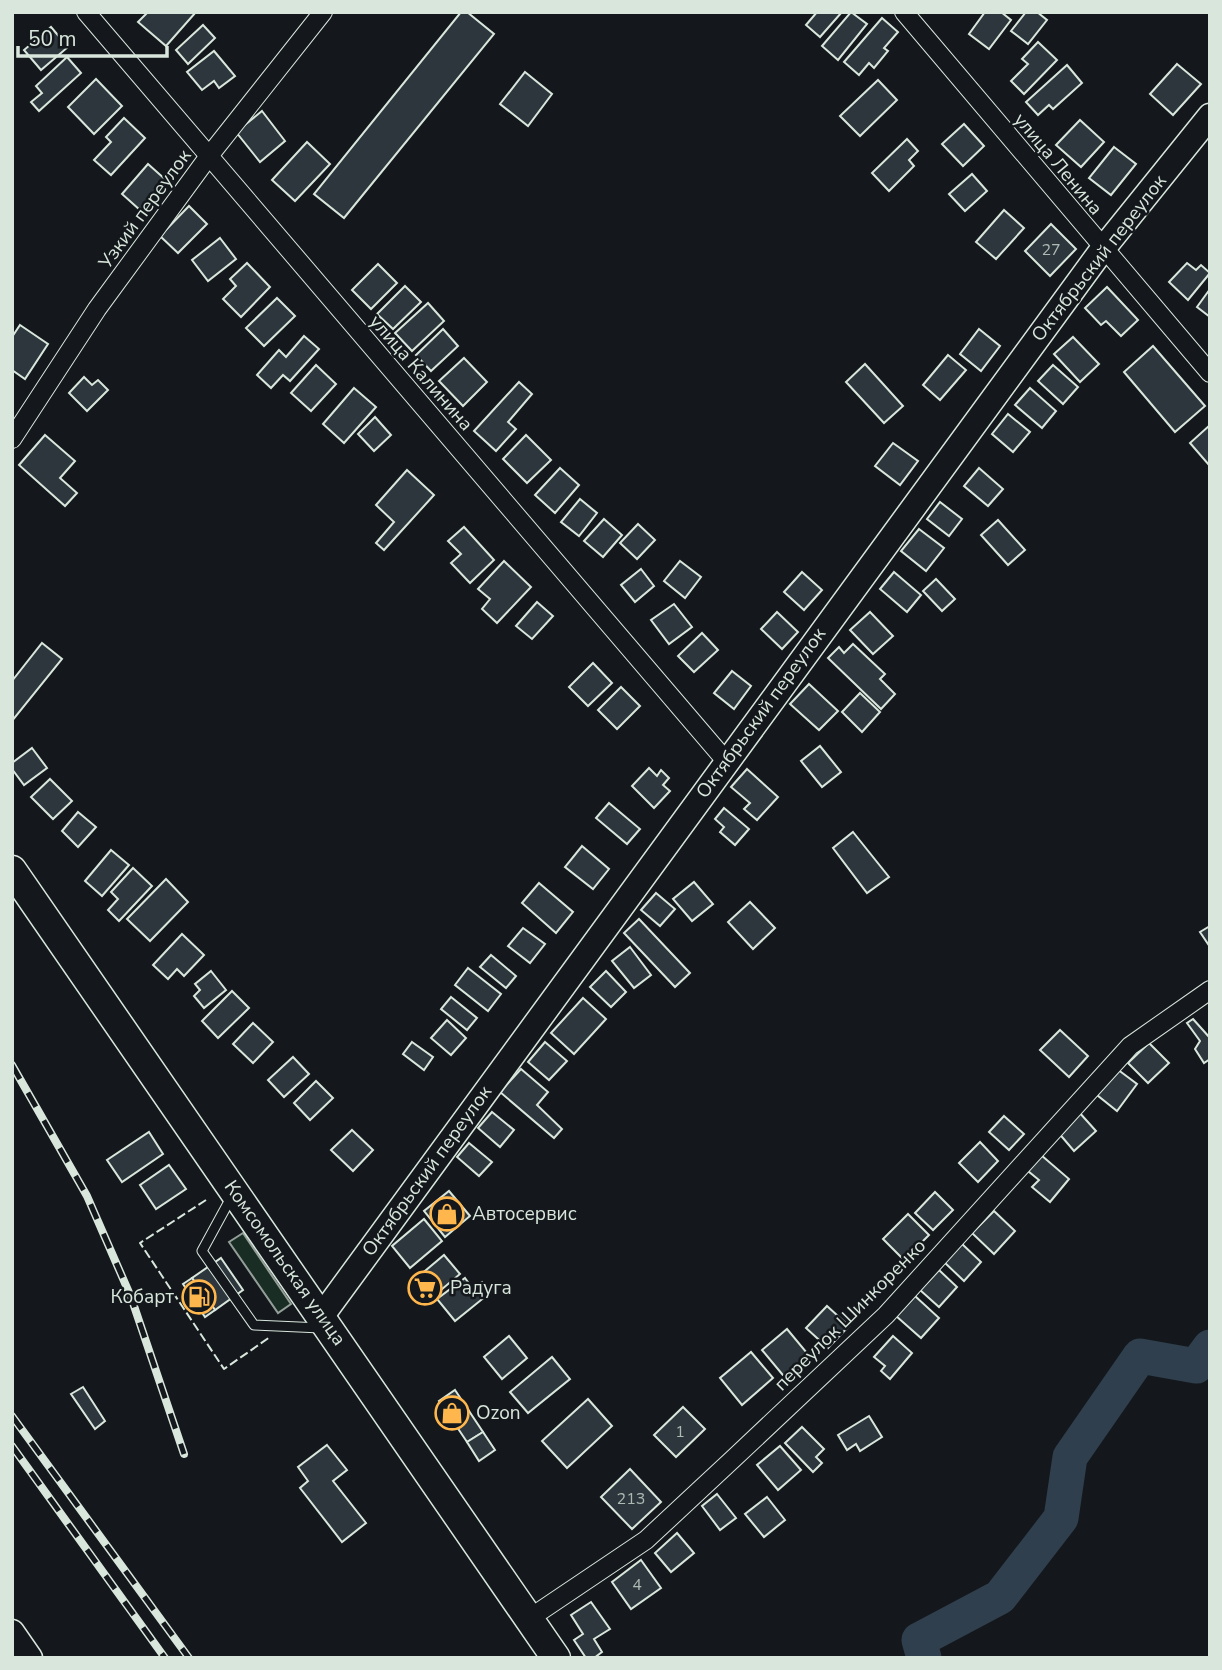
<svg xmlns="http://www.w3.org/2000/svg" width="1222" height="1670" font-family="'Nunito Sans',sans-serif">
<rect width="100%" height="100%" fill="#14181c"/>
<polygon fill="#1a2d24" stroke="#939e99" stroke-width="2" points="243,1233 291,1304 278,1313 229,1242"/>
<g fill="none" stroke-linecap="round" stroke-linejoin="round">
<polyline stroke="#2f3f4d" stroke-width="35" points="924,1658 919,1640 1000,1597 1061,1518 1070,1457 1140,1356 1196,1366 1210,1347"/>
</g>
<g fill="#2c363c" stroke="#d8e6dc" stroke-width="2">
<polygon points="148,12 196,12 166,46 138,22"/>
<polygon points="461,12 467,12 494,34 344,218 314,194"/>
<polygon points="817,12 842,12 820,37 806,25"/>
<polygon points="851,12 867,24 838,60 822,46"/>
<polygon points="985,12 1001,12 1011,20 989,49 969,34"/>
<polygon points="1026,12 1037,12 1047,20 1028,44 1011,31"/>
<polygon points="882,18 898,32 884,48 888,51 874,68 869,63 859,75 844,62"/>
<polygon points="203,25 215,38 188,64 176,50"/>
<polygon points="51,27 68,47 41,70 24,50"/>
<polygon points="1038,42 1057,60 1024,94 1011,81 1028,64 1022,59"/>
<polygon points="214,51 235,76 219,88 214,81 202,90 187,72"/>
<polygon points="67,57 81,73 39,111 31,102 42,93 36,86"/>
<polygon points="1177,64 1201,84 1173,115 1150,94"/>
<polygon points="1067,65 1082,83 1053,109 1049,105 1038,115 1026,102"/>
<polygon points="525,72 552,94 528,126 500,104"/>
<polygon points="96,79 122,106 94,134 68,107"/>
<polygon points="878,80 897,100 860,136 840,116"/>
<polygon points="262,111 285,141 260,162 236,132"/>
<polygon points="124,118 145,138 111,175 94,160 111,142 106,137"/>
<polygon points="1080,120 1104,142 1081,167 1056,145"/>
<polygon points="964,124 984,146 963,166 942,144"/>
<polygon points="907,139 918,151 909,160 914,166 889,191 872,173"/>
<polygon points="307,142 330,164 295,201 272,180"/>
<polygon points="1114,147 1136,164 1111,195 1089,178"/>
<polygon points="148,164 166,180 140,210 122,194"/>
<polygon points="972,174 987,191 965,211 949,194"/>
<polygon points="189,206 207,224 178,253 160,236"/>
<polygon points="1004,210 1024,228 996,259 976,242"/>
<polygon points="1051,224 1076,249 1050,276 1025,251"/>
<polygon points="220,238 236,259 208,281 192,260"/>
<polygon points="247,263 270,287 241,317 223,299 236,286 230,279"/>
<polygon points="1187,263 1196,270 1201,265 1210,273 1188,300 1169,282"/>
<polygon points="378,264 397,283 371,309 352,290"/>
<polygon points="405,286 421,302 393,329 377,314"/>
<polygon points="1107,287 1138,320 1121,336 1106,321 1101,325 1085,308"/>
<polygon points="1210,289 1210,317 1197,307"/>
<polygon points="277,298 295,316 264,346 246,328"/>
<polygon points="428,303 444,321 412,351 395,333"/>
<polygon points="20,325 48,344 25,379 12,370 12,337"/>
<polygon points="443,329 458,346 431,371 416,355"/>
<polygon points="979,329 1000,346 981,371 960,354"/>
<polygon points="304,336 319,349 290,381 283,375 271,388 257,375 279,350 286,357"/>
<polygon points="1073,337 1099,364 1080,382 1054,354"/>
<polygon points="1153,346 1205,406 1175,432 1124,372"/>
<polygon points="948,355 966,370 940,400 923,385"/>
<polygon points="464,358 487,382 463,406 439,381"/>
<polygon points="865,364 903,406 884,423 846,382"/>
<polygon points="316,365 336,384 311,411 291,393"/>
<polygon points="1053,365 1078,387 1063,404 1038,381"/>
<polygon points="84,377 92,385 98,380 108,390 87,411 69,393"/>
<polygon points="519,382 532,394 508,422 516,429 496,451 474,431"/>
<polygon points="354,388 376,407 344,443 323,424"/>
<polygon points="1030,388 1056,411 1042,428 1015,405"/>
<polygon points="1008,414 1030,432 1013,452 992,434"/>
<polygon points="375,417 391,435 374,451 358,434"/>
<polygon points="1210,425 1210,464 1209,465 1190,443"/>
<polygon points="45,435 75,461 60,478 77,493 65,506 19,465"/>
<polygon points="526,435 551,460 527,483 503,459"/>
<polygon points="893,443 918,461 900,485 875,466"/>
<polygon points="560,468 579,485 555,513 535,495"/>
<polygon points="979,468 1003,489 988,506 964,486"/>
<polygon points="407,470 434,495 384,550 376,543 394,522 376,505"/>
<polygon points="580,499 597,513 579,536 561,522"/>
<polygon points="940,502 962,519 949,536 927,519"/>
<polygon points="604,519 622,535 603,557 584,541"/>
<polygon points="998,520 1025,550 1008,565 981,535"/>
<polygon points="638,524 655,540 637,559 620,543"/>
<polygon points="464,527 494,560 470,583 451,563 461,554 448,541"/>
<polygon points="919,529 944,548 926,571 901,551"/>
<polygon points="504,561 531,587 497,623 482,609 490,599 478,589"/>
<polygon points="680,561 701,577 685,598 664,581"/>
<polygon points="641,569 654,586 635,602 621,585"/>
<polygon points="802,572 822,590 804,610 784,592"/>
<polygon points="894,572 921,595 907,612 880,589"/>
<polygon points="936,579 955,599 942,611 923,591"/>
<polygon points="537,602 553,616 532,639 516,626"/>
<polygon points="674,604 692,627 669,644 651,620"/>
<polygon points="777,612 798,632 782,649 761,629"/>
<polygon points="870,612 893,636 873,654 850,630"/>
<polygon points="702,633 718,650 694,672 678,656"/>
<polygon points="42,643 62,659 12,721 12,681"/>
<polygon points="853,644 885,674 880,679 895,694 881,709 828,658 839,647 844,653"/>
<polygon points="593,663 612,683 588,706 569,687"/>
<polygon points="732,671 751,686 734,709 714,693"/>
<polygon points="809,684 838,711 819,730 790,704"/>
<polygon points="621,687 640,706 617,729 598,710"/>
<polygon points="860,693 880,712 862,732 842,712"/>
<polygon points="820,746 841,772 822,787 801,761"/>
<polygon points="32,748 47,768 24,785 12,769 12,763"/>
<polygon points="649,768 657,776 661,770 669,778 663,785 670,791 654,808 632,786"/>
<polygon points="747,769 778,797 757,820 744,809 750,803 731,787"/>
<polygon points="50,779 72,801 53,819 31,797"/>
<polygon points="609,803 640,829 627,844 596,818"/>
<polygon points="724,808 749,829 735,845 720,832 724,827 715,819"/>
<polygon points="78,812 96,827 78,847 62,831"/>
<polygon points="853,832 889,877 867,893 833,848"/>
<polygon points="582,846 609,869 593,889 565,867"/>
<polygon points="111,850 129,865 102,896 85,881"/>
<polygon points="133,868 152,886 119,921 108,910 118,899 111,892"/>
<polygon points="166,879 188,902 150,941 127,919"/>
<polygon points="694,882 713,904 692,921 673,899"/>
<polygon points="539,883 573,912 556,933 522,903"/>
<polygon points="656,893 675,909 660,926 641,910"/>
<polygon points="750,902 775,928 753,949 728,922"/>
<polygon points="639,919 690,973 675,987 624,933"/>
<polygon points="1210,926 1210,947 1200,932"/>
<polygon points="523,928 545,944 530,963 508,946"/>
<polygon points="182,934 204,955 184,976 177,969 168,979 153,965"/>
<polygon points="630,947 651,975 634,988 612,961"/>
<polygon points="491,955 516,976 506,988 480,967"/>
<polygon points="468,968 501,994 488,1011 455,985"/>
<polygon points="211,971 226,990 204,1008 194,996 200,990 195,984"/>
<polygon points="606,971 626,992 611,1007 590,987"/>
<polygon points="232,991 249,1008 218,1038 202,1021"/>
<polygon points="451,997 477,1018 467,1030 441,1009"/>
<polygon points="583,998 606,1019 574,1054 551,1033"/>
<polygon points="1193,1019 1210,1038 1210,1059 1204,1063 1195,1049 1200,1041 1187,1023"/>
<polygon points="447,1020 466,1038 451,1055 431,1038"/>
<polygon points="253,1023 273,1042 253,1063 233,1044"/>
<polygon points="1060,1030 1088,1056 1069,1077 1040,1050"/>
<polygon points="412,1042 433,1057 424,1070 403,1054"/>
<polygon points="545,1042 567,1061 549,1080 528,1062"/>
<polygon points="1149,1043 1169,1063 1148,1083 1128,1063"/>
<polygon points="293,1057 309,1074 284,1097 268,1080"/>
<polygon points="521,1069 548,1092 537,1105 562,1129 554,1138 500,1092"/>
<polygon points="1117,1069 1137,1084 1117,1111 1097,1095"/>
<polygon points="316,1081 333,1098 310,1120 294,1103"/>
<polygon points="1078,1111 1096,1131 1074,1151 1057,1131"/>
<polygon points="492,1112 514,1130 500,1147 478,1128"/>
<polygon points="1004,1116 1024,1134 1009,1150 989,1132"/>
<polygon points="352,1130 373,1150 353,1171 331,1150"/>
<polygon points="149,1132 163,1154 122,1182 107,1160"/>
<polygon points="980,1142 998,1161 978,1182 959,1163"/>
<polygon points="469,1143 492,1162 479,1176 457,1157"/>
<polygon points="1041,1155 1069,1179 1050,1202 1032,1187 1039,1180 1028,1171"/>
<polygon points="169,1165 186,1189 156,1209 140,1185"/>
<polygon points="449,1191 470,1216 445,1237 424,1211"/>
<polygon points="935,1192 953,1210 933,1230 915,1213"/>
<polygon points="994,1211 1015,1231 994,1254 972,1233"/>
<polygon points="908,1214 929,1235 904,1260 883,1239"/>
<polygon points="424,1219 442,1241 410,1268 392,1246"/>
<polygon points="960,1242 981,1262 964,1281 943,1261"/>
<polygon points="444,1255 460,1274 429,1300 413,1281"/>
<polygon points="221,1258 243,1290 215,1310 192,1278"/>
<polygon points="939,1270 957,1287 939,1307 920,1290"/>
<polygon points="192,1278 215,1310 205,1317 183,1284"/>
<polygon points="465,1278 473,1289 482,1282 491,1292 455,1321 437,1299"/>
<polygon points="915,1296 939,1318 921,1338 896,1316"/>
<polygon points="827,1306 849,1326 828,1348 806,1328"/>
<polygon points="787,1329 812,1359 787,1380 762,1350"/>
<polygon points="509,1336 527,1358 502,1379 484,1357"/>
<polygon points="893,1336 912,1353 890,1379 881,1371 885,1366 874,1357"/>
<polygon points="751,1352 773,1378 742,1405 720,1378"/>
<polygon points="552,1357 570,1379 528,1413 510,1392"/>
<polygon points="83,1387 105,1421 95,1429 71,1394"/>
<polygon points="455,1390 469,1411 453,1421 439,1401"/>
<polygon points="588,1399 612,1426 567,1468 542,1441"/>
<polygon points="683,1407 705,1429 676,1457 654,1435"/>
<polygon points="469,1411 483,1432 467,1442 453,1421"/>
<polygon points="869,1416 882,1437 860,1451 856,1444 847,1450 838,1435"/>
<polygon points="802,1427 824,1449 816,1457 822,1463 813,1472 785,1443"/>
<polygon points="483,1432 495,1450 479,1461 467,1442"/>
<polygon points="327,1445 347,1470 333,1481 366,1523 342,1542 300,1488 308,1481 298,1467"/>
<polygon points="780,1446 801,1470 778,1490 757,1465"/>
<polygon points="630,1469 661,1502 632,1529 601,1497"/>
<polygon points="717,1494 736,1518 720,1530 702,1506"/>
<polygon points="767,1497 785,1520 764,1537 745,1514"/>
<polygon points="677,1533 694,1553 671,1572 655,1553"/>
<polygon points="641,1560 661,1588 631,1609 612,1582"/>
<polygon points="591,1602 610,1629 594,1639 602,1652 594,1658 586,1658 574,1640 583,1634 571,1615"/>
</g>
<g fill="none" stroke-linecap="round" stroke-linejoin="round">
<defs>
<polyline id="lane" points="232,1196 202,1251 254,1325 321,1328"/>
<g id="street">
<polyline points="86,12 726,761"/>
<polyline points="904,12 1210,373"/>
<polyline points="12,439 97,309 209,156 323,12"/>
<polyline points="530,1618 646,1540 733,1459 886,1315 1130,1046 1210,990"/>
</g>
<g id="secondary">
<polyline points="321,1317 1102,250 1210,116"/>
<polyline points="12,1632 30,1658"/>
</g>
<polyline id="primary" points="12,870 556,1658"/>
</defs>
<use href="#lane" stroke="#d8e6dc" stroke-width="11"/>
<use href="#street" stroke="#d8e6dc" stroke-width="20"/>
<use href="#secondary" stroke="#d8e6dc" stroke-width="27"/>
<use href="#primary" stroke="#d8e6dc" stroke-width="31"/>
<use href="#lane" stroke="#14181c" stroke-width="9"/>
<use href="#street" stroke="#14181c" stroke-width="18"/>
<use href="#secondary" stroke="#14181c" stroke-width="24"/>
<use href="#primary" stroke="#14181c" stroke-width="28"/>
<defs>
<g id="rail">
<polyline points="12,1065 87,1196 131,1297 184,1454"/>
<polyline points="12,1416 189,1658"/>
<polyline points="12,1446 165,1658"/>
</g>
</defs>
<use href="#rail" stroke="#d8e6dc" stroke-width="8"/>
<use href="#rail" stroke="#14181c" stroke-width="5" stroke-dasharray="16" stroke-linecap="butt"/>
<polyline stroke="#d8e6dc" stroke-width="2" stroke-dasharray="9 3.5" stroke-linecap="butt" points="206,1200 140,1243 224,1369 270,1337"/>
</g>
<defs>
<symbol id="shop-ring" viewBox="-11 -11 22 22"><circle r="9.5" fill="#14181c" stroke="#ffb74d" stroke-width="1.5"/><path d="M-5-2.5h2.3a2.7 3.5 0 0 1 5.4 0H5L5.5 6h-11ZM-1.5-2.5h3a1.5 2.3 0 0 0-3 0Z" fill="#ffb74d"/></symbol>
<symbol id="supermarket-ring" viewBox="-11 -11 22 22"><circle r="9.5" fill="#14181c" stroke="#ffb74d" stroke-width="1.5"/><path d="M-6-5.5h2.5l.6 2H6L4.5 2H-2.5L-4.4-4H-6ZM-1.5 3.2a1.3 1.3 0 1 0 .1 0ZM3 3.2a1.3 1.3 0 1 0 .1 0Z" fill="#ffb74d"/></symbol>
<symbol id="fuel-ring" viewBox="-11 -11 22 22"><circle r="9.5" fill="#14181c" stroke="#ffb74d" stroke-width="1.5"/><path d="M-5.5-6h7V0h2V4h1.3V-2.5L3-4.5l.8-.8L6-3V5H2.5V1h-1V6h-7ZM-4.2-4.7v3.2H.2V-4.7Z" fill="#ffb74d"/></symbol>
</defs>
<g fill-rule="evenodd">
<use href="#shop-ring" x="428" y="1195" width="38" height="38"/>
<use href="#supermarket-ring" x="406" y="1269" width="38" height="38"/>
<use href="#fuel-ring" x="180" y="1278" width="38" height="38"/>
<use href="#shop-ring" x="433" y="1394" width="38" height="38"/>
</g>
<g text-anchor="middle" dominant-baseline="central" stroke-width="5" stroke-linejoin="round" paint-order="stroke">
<g font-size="16" fill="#adbab4">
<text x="1051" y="250">27</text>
<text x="680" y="1432">1</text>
<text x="631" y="1499">213</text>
<text x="637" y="1585">4</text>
</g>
<g font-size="19" fill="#d8e6dc" stroke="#14181c">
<text transform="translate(1058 164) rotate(50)">улица Ленина</text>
<text transform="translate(145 209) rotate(-54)">Узкий переулок</text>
<text transform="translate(1099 258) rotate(-52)">Октябрьский переулок</text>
<text transform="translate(421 373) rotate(49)">улица Калинина</text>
<text transform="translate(761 713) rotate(-54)">Октябрьский переулок</text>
<text transform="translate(427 1171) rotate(-54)">Октябрьский переулок</text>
<text transform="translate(285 1263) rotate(55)">Комсомольская улица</text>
<text transform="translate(850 1315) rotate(-45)">переулок Шинкоренко</text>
</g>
<g font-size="19" fill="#d8e6dc" stroke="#14181c" text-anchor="start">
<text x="472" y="1214">Автосервис</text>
<text x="450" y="1288">Радуга</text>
<text x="174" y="1297" text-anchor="end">Кобарт</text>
<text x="476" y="1413">Ozon</text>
</g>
</g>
<rect width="1222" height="1670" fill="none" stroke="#d8e6dc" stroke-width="28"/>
<path d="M18 46v10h149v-10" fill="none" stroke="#d8e6dc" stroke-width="3.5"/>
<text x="28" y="46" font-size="21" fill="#d8e6dc" stroke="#14181c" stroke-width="5" paint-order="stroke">50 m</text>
</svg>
